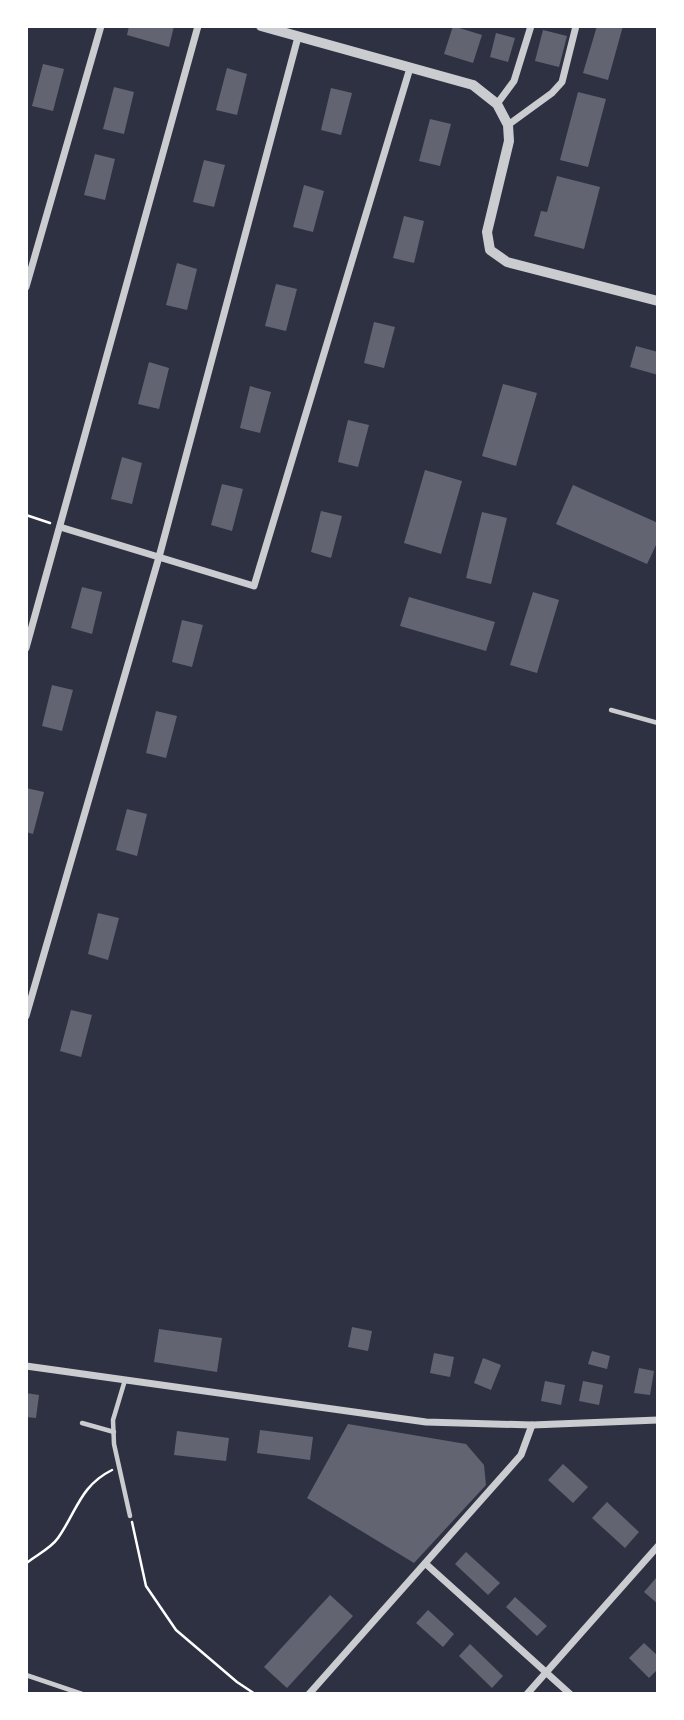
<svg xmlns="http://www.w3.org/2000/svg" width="684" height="1720" font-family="'Source Sans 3',sans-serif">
<rect width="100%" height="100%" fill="#2d3142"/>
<g fill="#626471">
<polygon points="129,26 174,26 169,47 127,35"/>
<polygon points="453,26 482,35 473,63 444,54"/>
<polygon points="597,26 623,26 608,80 583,73"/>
<polygon points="543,30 567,36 559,67 535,61"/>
<polygon points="496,33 515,38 508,62 490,57"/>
<polygon points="43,64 64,69 53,111 32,106"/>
<polygon points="227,68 247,74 237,115 216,110"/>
<polygon points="114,87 134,92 124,134 103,129"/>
<polygon points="331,88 352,93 341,135 321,130"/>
<polygon points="578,92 606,99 588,167 560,160"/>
<polygon points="430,119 451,124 440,166 419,161"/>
<polygon points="95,154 115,159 105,200 84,195"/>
<polygon points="204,160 225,165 214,207 193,202"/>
<polygon points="557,176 600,187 584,249 534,236 541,211 547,212"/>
<polygon points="304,185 324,191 313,232 293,227"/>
<polygon points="404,216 424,221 414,263 393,258"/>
<polygon points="177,263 197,269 187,310 166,305"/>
<polygon points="276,284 297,289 286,331 265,326"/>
<polygon points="374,322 395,327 384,368 364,363"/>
<polygon points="636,346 658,352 658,375 630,367"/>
<polygon points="149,362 169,368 159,409 138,404"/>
<polygon points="503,384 537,393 516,466 482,456"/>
<polygon points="250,386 271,392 260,433 240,428"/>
<polygon points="348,420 369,425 358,467 338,462"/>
<polygon points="122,457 142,463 132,504 111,499"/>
<polygon points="425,470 462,481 441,554 404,543"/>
<polygon points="222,484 243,489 232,531 211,525"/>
<polygon points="573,485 658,523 658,541 647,564 556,524"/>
<polygon points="321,511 342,516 331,558 311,552"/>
<polygon points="482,512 507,518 491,584 466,578"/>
<polygon points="82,587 102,592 92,634 71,628"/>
<polygon points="533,592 559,600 537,673 510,665"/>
<polygon points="409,597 495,622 486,651 400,626"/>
<polygon points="182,620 203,625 192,667 172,662"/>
<polygon points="52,685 73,690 62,731 42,726"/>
<polygon points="156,711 177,716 166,758 146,753"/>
<polygon points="26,788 44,792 33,834 26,832"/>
<polygon points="127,809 147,814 137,856 116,850"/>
<polygon points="98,913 119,918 108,960 88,954"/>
<polygon points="71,1010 92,1015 81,1057 60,1051"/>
<polygon points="352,1327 372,1331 368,1351 348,1347"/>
<polygon points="159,1329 222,1338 217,1372 154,1362"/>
<polygon points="592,1351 610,1356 607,1369 588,1364"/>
<polygon points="434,1353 454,1357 450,1377 430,1373"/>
<polygon points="483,1358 501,1365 491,1390 474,1383"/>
<polygon points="639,1368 654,1371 650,1395 634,1393"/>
<polygon points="545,1381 565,1385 561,1405 541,1401"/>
<polygon points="583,1381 603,1385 599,1405 579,1401"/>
<polygon points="26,1393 39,1395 36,1418 26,1417"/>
<polygon points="348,1424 466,1444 484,1465 486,1485 414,1563 307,1498"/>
<polygon points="260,1430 313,1437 310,1460 257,1453"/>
<polygon points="177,1431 229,1438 226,1461 174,1455"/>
<polygon points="563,1464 588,1487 573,1503 548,1480"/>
<polygon points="607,1502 639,1532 625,1548 592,1518"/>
<polygon points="466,1552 500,1583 488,1595 455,1564"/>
<polygon points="656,1578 658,1579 658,1604 644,1592"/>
<polygon points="330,1595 353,1616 287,1688 264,1667"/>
<polygon points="515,1597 547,1626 537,1636 506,1607"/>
<polygon points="428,1610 454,1634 443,1647 416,1623"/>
<polygon points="644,1643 658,1656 658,1669 649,1678 629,1658"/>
<polygon points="470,1644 503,1676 492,1688 459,1656"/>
</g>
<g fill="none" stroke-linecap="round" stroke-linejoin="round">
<g stroke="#fff" stroke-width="2.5">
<polyline points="26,515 50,523"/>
<polyline points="132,1522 146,1586 176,1630 237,1682 255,1694"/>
<path d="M26,1561l2,1c9,-7 23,-14 30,-24 19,-27 22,-52 54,-68"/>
</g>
<g stroke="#caccd0" stroke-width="4.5">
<polyline points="611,710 658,723"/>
<polyline points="125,1380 113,1420 114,1444 130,1516"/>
<polyline points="82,1423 114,1432"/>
<polyline points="26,1675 82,1694"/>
</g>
<g stroke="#caccd0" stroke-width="7">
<polyline points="497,104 514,81 531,26"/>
<polyline points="508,125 552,93 562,82 576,26"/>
<polyline points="26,287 101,26"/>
<polyline points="60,527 254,586 410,68"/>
<polyline points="26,648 198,26"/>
<polyline points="26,1016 159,557 298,37"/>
<polyline points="26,1366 426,1422 532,1425 658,1420"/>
<polyline points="426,1564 570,1694"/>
<polyline points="309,1694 521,1455 532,1425"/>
<polyline points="527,1694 658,1546"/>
</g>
<polyline stroke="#caccd0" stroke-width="10" points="261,26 473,85 497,104 508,125 509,141 487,232 490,250 507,262 658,301"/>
</g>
<rect width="684" height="1720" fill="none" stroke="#ffffff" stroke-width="56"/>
</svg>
